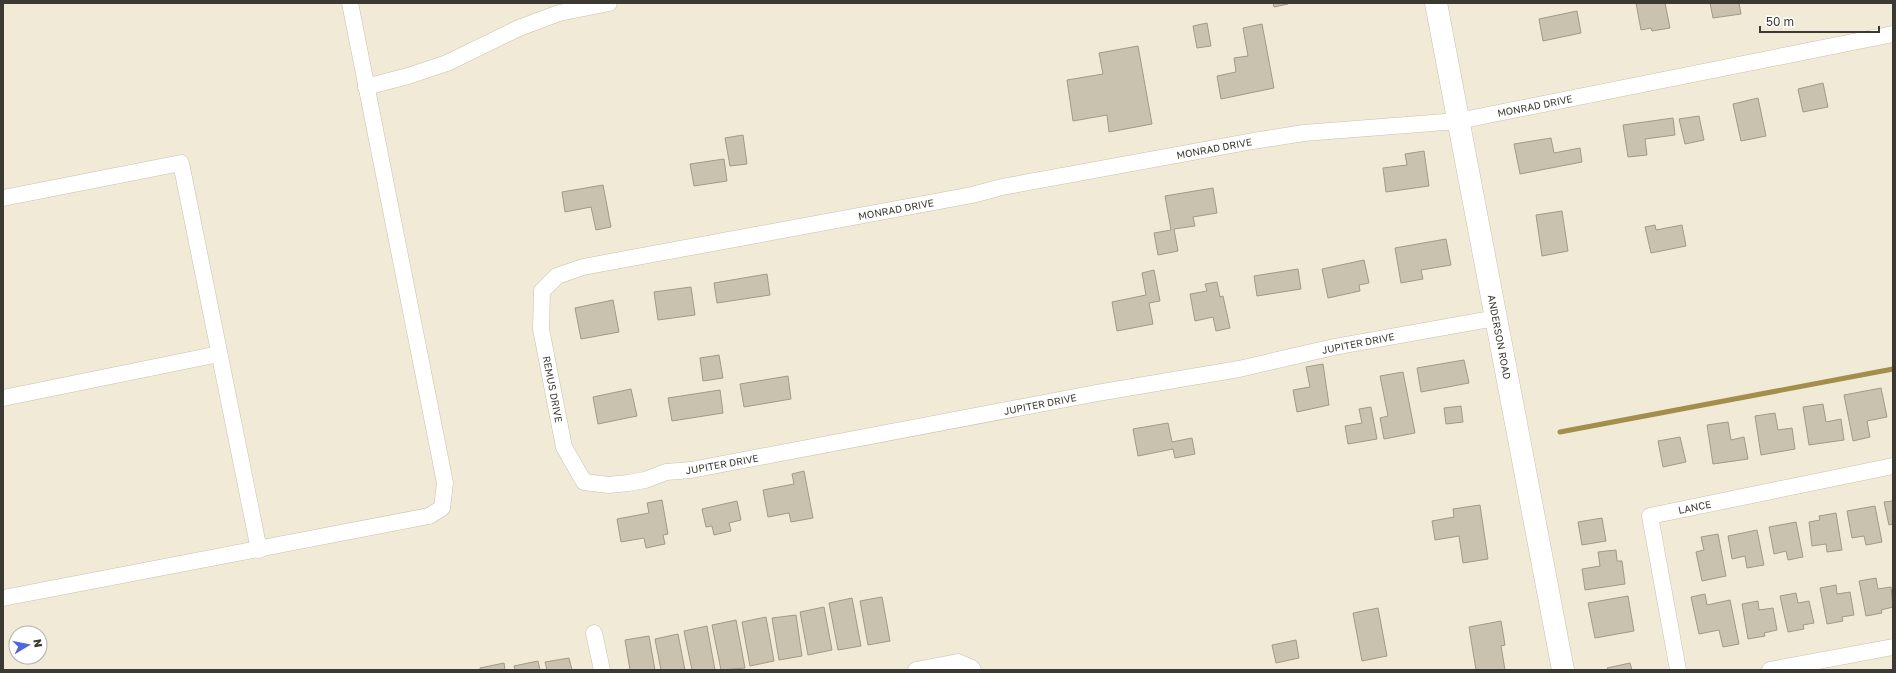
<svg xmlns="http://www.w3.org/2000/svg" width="1896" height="673" font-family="'Golos Text',sans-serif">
<rect width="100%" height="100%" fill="#f1ead7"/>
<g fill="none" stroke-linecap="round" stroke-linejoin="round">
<polyline stroke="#a48e4b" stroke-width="5" points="1560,432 1893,369"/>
</g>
<g fill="#c8c2af" stroke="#a09a88">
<polygon points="1273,3 1288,3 1288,4 1274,7"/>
<polygon points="1636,3 1665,3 1670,28 1652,31 1651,28 1641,30"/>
<polygon points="1710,3 1739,3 1741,14 1713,18"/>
<polygon points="1577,11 1581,33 1543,41 1539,19"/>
<polygon points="1207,23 1211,46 1197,48 1193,26"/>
<polygon points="1262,24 1274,88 1221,99 1217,76 1236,72 1234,58 1248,56 1243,28"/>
<polygon points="1138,46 1152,124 1109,132 1107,115 1073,121 1067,80 1103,74 1099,53"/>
<polygon points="1823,83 1828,107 1803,112 1798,89"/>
<polygon points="1758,98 1766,136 1741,141 1733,104"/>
<polygon points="1699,116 1704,140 1685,144 1679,119"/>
<polygon points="1673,118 1675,135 1645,139 1647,155 1628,157 1623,125"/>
<polygon points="743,135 747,164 730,166 725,138"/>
<polygon points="1551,138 1554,153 1580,148 1582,162 1520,174 1514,144"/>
<polygon points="1424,151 1429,186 1386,192 1383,168 1407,165 1405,154"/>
<polygon points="724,159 727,181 694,186 690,164"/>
<polygon points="603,185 611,227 596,230 591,207 565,212 562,192"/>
<polygon points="1213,188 1217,213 1193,217 1195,226 1174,229 1178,251 1158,255 1154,233 1171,230 1165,196"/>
<polygon points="1562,211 1568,251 1542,256 1536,215"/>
<polygon points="1655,225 1656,230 1682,225 1686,246 1651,253 1645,227"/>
<polygon points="1446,239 1451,265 1421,270 1423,279 1401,283 1395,248"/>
<polygon points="1364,260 1369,283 1359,285 1360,291 1328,298 1322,269"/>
<polygon points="1298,269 1301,289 1257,296 1254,276"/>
<polygon points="1154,270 1160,301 1149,303 1153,324 1117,331 1112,302 1146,295 1142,273"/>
<polygon points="767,274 770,295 717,303 714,283"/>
<polygon points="1217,282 1220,297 1223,296 1230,328 1216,331 1213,317 1195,321 1190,294 1207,291 1205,284"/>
<polygon points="691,287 695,315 658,320 654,292"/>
<polygon points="613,300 619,332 581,339 575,308"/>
<polygon points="719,355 723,378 703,381 700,358"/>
<polygon points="1464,360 1469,383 1421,392 1417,368"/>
<polygon points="1323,364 1329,405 1297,412 1293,390 1310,387 1306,367"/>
<polygon points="1403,372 1415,433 1384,439 1380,418 1388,416 1380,376"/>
<polygon points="788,376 791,399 744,407 740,384"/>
<polygon points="1881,388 1887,417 1867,421 1870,437 1853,441 1844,395"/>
<polygon points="631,389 637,416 598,424 593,397"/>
<polygon points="720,390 723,413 672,421 668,398"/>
<polygon points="1823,404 1826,422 1841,419 1844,440 1809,445 1803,407"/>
<polygon points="1461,406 1463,422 1446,424 1444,408"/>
<polygon points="1371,407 1377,439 1348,444 1345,426 1362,423 1359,409"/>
<polygon points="1775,413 1778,430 1792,428 1795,449 1761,455 1755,416"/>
<polygon points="1728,422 1731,440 1744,437 1748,459 1713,464 1707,425"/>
<polygon points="1168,423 1172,442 1192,438 1195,454 1175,458 1173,449 1138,456 1133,429"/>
<polygon points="1680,437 1686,462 1663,467 1658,441"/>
<polygon points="804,471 813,518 791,522 789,513 768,517 763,490 794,484 792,474"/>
<polygon points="662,500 668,534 663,535 665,544 646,548 644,538 621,542 617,519 649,513 647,503"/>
<polygon points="737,501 741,520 729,523 731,531 714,535 712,526 706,527 702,509"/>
<polygon points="1893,501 1893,524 1889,525 1884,502"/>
<polygon points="1480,505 1488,559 1463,563 1459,536 1435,540 1432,521 1454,517 1453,509"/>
<polygon points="1875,506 1882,542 1866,545 1864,536 1852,538 1847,511"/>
<polygon points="1836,513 1842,550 1827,552 1826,544 1812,546 1809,522 1820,520 1819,516"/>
<polygon points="1602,518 1606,541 1582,545 1578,522"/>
<polygon points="1796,522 1803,557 1788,560 1786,551 1774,554 1769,527"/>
<polygon points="1757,530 1764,565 1747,568 1745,556 1732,559 1728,536"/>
<polygon points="1718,534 1726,576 1702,581 1696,552 1704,550 1701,537"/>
<polygon points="1616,550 1617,561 1622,561 1625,584 1585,590 1582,569 1600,566 1598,552"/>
<polygon points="1876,578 1878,589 1891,587 1893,607 1881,610 1882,613 1866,616 1859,581"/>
<polygon points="1836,585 1837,594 1850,592 1854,615 1842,617 1843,621 1827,624 1820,588"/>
<polygon points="1796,593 1798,603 1809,601 1814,623 1803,625 1804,629 1788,632 1780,596"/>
<polygon points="1705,594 1707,605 1730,600 1739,644 1723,647 1719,630 1699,634 1691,597"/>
<polygon points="1628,596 1634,631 1595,638 1588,603"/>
<polygon points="882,597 890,641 868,645 860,601"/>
<polygon points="852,598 861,646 838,650 829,603"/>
<polygon points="1758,601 1759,610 1773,608 1777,630 1764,633 1765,636 1748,639 1742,604"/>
<polygon points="824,607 832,650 808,655 800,612"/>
<polygon points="1378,608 1387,656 1362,661 1353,613"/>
<polygon points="796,615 802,656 779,660 772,618"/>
<polygon points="766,617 774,661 750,666 742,622"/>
<polygon points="736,620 745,668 721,670 712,625"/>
<polygon points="1501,621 1505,645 1501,646 1505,670 1476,670 1469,627"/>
<polygon points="707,626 715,670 692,670 684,631"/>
<polygon points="678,634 685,670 661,670 655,639"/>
<polygon points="649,636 655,670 630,670 625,640"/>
<polygon points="1296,640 1299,658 1276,663 1272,645"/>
<polygon points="569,658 572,670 547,670 545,662"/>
<polygon points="538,661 540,670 515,670 514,666"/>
<polygon points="504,663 505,670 480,670 480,668"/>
<polygon points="1630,663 1632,670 1608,670 1607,668"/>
</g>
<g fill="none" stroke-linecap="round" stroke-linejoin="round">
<defs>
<g id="street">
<polyline points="366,87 408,76 447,63 519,28 559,13 609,3"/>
<polyline points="3,198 181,163 259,550"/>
<path id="s1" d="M1496,318l-162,29 -95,22 -142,24 -406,77 -25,2 -21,8 -17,3 -19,2 -25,-3 -20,-35 -23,-118 1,-38 15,-15 26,-9 389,-72 30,-8 251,-46 51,-8 154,-12 435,-87"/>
<polyline points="3,398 219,354"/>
<polyline points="3,598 429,516 442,508 445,483 350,3"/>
<polyline points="594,633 602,670"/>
<polyline points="916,670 958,662 972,668 973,670"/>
<path id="s2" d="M1678,670l-28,-154 243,-50"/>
<polyline points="1770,670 1893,647"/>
</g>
<g id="secondary">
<path id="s3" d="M1436,3l127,667"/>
</g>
</defs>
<use href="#street" stroke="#c7c1ae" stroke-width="17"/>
<use href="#secondary" stroke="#c7c1ae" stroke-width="23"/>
<use href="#street" stroke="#fff" stroke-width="16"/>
<use href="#secondary" stroke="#fff" stroke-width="22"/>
</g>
<g text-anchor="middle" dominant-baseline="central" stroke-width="3" stroke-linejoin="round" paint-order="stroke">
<g font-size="10" fill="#3b3931" stroke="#fff">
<text stroke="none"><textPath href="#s1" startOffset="2142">MONRAD DRIVE</textPath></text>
<text stroke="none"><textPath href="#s1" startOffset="1818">MONRAD DRIVE</textPath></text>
<text stroke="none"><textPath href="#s1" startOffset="1494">MONRAD DRIVE</textPath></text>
<text stroke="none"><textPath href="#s3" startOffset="340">ANDERSON ROAD</textPath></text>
<text transform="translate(1358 343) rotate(-11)">JUPITER DRIVE</text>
<text transform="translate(553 389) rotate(79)">REMUS DRIVE</text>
<text transform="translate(1040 404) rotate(-11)">JUPITER DRIVE</text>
<text transform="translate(722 464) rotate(-10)">JUPITER DRIVE</text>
<text stroke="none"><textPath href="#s2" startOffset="202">LANCE</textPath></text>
</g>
</g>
<rect width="1896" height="673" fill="none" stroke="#3b3931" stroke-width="8"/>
<g transform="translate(28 645) rotate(80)"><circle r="19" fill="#ffffff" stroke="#b1b0ad"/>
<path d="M0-3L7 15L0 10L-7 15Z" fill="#5166dc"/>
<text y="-6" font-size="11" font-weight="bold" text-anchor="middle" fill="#3b3931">N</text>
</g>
<path d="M1760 26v6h119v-6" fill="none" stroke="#3b3931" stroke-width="2"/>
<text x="1766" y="26" font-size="12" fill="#3b3931" stroke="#ffffff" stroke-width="3" paint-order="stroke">50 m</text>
</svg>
